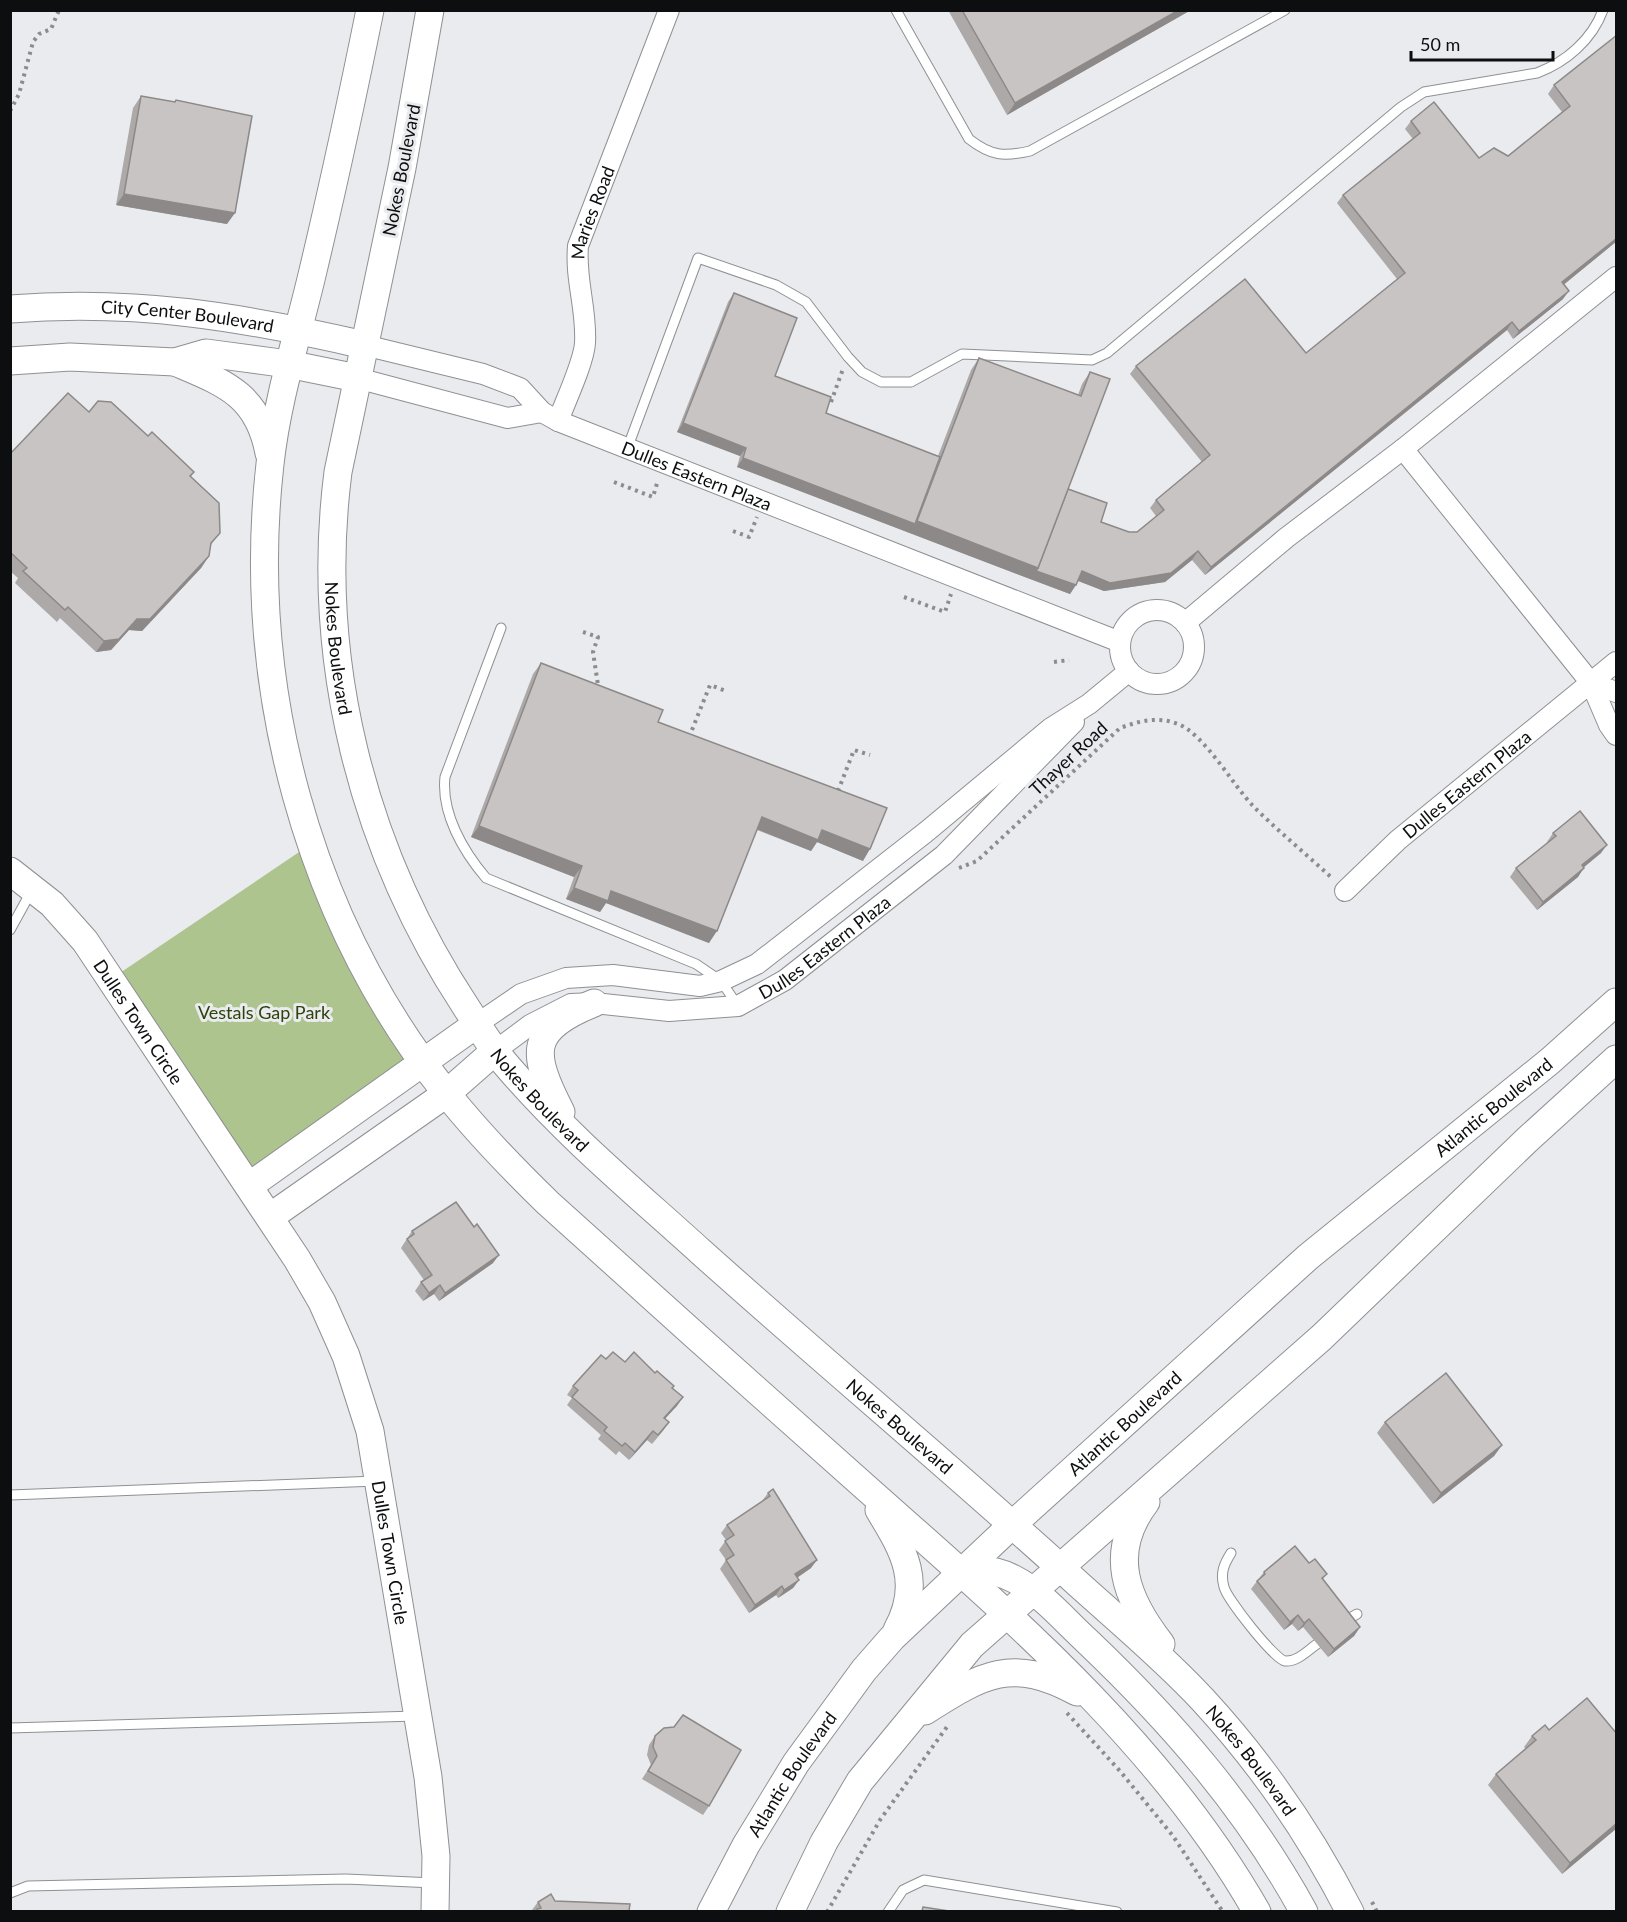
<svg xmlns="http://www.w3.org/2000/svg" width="1627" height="1922" font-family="Lato,sans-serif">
<rect width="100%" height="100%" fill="#e9ebee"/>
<polygon fill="#adc48f" points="311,844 424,1063 249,1186 111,979"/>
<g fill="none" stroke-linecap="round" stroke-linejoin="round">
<defs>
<g id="lane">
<path d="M896,10l73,129c22,17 35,18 61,12l255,-141"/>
<path d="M627,449l71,-191 78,27 30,17 42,55 14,15 19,10h30l51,-28 130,6 15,-7 294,-246 23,-15 113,-19c29,-11 55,-33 66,-63"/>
<path d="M501,628l-56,149c-4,36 18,74 41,101l210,86 25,17 17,25"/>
<polyline points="10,930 32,890"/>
<polyline points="10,1495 377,1481"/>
<path d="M1231,1553c-7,11 -11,20 -7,34 3,12 50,72 61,74 12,1 22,-10 32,-17"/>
<polyline points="1343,1622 1357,1614"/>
<polyline points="10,1728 416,1716"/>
<polyline points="10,1893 28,1886 346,1879 434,1883"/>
<polyline points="888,1912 903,1890 924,1880 1117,1912"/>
</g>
<g id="street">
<path id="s1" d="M364,345l119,29 37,14 22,24 16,9 562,221"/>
<polyline points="357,378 508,418 542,412"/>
<path id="s2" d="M558,421c7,-19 26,-59 27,-78 2,-34 -10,-63 -7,-97l91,-236"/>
<polyline points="1403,449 1616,277"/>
<circle cx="1157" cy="647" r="37"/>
<polyline points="1185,623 1286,538 1403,449 1591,683 1609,725 1616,735"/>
<polyline points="1591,683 1616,692"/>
<path id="s3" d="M1345,891l53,-51 218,-178"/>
<polyline points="477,1024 521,994 566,978 613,975 700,986 721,981 757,964 926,832 1051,728 1089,704 1129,671"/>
<path id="s4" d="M495,1051l35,-26 41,-21 23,-1 75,8 69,-5 47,-26 159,-125 130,-133"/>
</g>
<g id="secondary">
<path d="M370,10c-18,89 -37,177 -58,265 -15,63 -35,125 -42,189 -25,222 37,455 177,630 31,39 65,74 101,109 105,95 210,189 316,283 143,127 297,257 393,426"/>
<path id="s5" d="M430,10l-28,158 -64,304c-24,187 24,377 128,535 13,20 26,42 42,60 58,68 127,125 193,185 124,111 251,217 374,329 43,39 88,76 128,119 58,63 108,136 147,212"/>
<path id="s6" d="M10,309c126,-10 233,8 354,36"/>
<polyline points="10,361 70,357 175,362 206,353 288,364 357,378"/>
<path d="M175,362c49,21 83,32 94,91"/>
<path id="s7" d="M10,871l42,33 33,37 212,318 25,43 24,54 24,75 58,346 8,79 -1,56"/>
<path d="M561,1112c-30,-59 -34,-82 33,-109"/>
<polyline points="249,1186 477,1024"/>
<polyline points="270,1217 446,1094 495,1051"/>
<path d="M1146,1502c-39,51 -20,97 15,142"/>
<path d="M879,1510c25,41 44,73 18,120"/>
<path d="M961,1572c19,-4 36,-2 53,7 29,15 50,41 73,62 85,81 160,167 217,271"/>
<path d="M925,1711c57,-36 86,-55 152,-19"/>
<path id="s8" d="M711,1912l35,-67 50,-82 68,-93 28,-32 121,-114 295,-267 242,-196 66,-59"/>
<polyline points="790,1912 824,1842 860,1781 972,1645 1322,1337 1528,1139 1616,1059"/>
</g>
</defs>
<use href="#lane" stroke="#8e9093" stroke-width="11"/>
<use href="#street" stroke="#8e9093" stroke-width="22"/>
<use href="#secondary" stroke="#8e9093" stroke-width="29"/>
<g stroke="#8b8c8f" stroke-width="4" stroke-dasharray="3 4.5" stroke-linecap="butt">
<polyline points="10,111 19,94 33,42 39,34 51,29 59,10"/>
<polyline points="831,402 843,369"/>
<polyline points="614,482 653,497 658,480"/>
<polyline points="733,531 749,537 757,517"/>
<polyline points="904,597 945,612 951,594"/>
<polyline points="583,632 598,637 593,652 598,685"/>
<polyline points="1054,662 1069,660"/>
<polyline points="692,730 710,685 726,691"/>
<polyline points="838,791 854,750 870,755"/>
<path d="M959,868l18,-7 143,-133c19,-7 38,-12 58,-4 26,10 55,61 75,82 25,25 53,48 79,72"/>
<polyline points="1067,1713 1120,1771 1173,1836 1223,1912"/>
<polyline points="1372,1902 1377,1912"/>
<polyline points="827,1912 880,1820 949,1724"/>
</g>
<use href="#lane" stroke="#fff" stroke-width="9"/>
<use href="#street" stroke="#fff" stroke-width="20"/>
<use href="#secondary" stroke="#fff" stroke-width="27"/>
</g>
<g fill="#aca9a8">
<polygon points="948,10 1191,10 1007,115"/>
<polygon points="1617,35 1617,241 1564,284 1563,299 1513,339 1507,330 1205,575 1192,560 1165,582 1104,591 1078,581 1070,594 737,467 740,456 677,432 728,302 734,293 775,376 826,413 938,456 971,370 979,358 1078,395 1082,384 1090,372 1068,489 1101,522 1129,532 1137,532 1156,516 1150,508 1156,500 1202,462 1130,374 1136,366 1306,353 1397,279 1337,203 1343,195 1413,139 1405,129 1411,121 1479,158 1508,156 1562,112 1548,94 1554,85"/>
<polygon points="141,96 174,102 176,100 227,224 116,205 133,108"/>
<polygon points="148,436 194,472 191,476 220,533 210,546 209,556 201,568 142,631 129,630 111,650 96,652 60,618 57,622 15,583 18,578 10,571 10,454"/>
<polygon points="541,663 658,722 863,861 817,842 811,851 757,830 709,943 606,903 600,912 566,899 574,877 471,837 533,674"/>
<polygon points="1553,833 1601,853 1583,867 1578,877 1537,910 1510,877 1516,868 1548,843 1547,842"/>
<polygon points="412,1231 493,1263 439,1301 434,1294 423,1301 415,1291 421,1282 424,1280 401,1248"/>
<polygon points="606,1359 625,1362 655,1373 683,1397 665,1419 669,1422 663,1431 652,1444 647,1440 629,1460 619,1451 616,1455 598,1439 601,1435 567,1405 572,1398 567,1395 573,1386"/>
<polygon points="1385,1422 1502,1445 1494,1456 1433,1504 1377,1433"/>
<polygon points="768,1493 811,1568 797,1578 799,1580 793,1588 778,1598 776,1595 749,1613 720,1569 726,1560 719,1550 726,1540 721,1533 727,1525 762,1501"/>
<polygon points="1309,1563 1327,1574 1323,1579 1360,1627 1354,1636 1328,1657 1303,1627 1298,1631 1292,1624 1284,1630 1251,1589 1264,1572"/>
<polygon points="1549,1730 1617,1734 1617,1828 1562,1874 1488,1785 1496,1774 1526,1749 1524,1747 1532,1736"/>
<polygon points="655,1736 709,1806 703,1815 642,1779 651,1765 647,1755 649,1745"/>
<polygon points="555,1901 629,1911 533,1911 532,1910 538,1902"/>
</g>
<g fill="#8c8988">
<polygon points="1179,10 1191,10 1007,115 1015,103"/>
<polygon points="124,194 235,213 227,224 116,205"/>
<polygon points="1617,238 1617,241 1556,291 1562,282"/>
<polygon points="1569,291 1563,299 1513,339 1519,331"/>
<polygon points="1512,322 1507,330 1205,575 1211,567"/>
<polygon points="683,423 746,448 740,456 677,432"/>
<polygon points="743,458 915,524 917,521 1038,568 1076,585 1070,594 1030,579 737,467"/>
<polygon points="1198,551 1192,560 1165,582 1104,591 1076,580 1082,571"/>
<polygon points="209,556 201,568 142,631 129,630 111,650 96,652 104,641 137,619"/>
<polygon points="762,817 822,830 870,849 863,861 817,842 811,851 754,828"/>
<polygon points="479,826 582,866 574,877 471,837"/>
<polygon points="1607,845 1601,853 1576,874 1582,865"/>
<polygon points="1584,868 1578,877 1537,910 1543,902"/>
<polygon points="574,888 611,891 717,931 709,943 606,903 600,912 566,899"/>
<polygon points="499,1255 493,1263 439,1301 445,1293"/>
<polygon points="440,1285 434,1294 423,1301 429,1293"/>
<polygon points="683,1397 677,1406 658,1426 664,1418"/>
<polygon points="653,1431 647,1440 629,1460 635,1452"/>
<polygon points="1502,1445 1494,1456 1433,1504 1441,1493"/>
<polygon points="817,1560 811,1568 789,1583 795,1574"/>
<polygon points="799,1580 793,1588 778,1598 784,1590"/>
<polygon points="782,1586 776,1595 749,1613 755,1605"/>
<polygon points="1298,1615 1292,1624 1284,1630 1290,1622"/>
<polygon points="1309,1619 1303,1627 1298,1631 1304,1623"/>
<polygon points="1360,1627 1354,1636 1328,1657 1334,1649"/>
<polygon points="1617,1823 1617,1828 1562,1874 1570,1863"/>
</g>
<g fill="#c8c4c3" stroke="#8c8988" stroke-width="1.5">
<polygon points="962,10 1179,10 1015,103"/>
<polygon points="1617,35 1617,238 1562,282 1569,291 1519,331 1512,322 1211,567 1198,551 1171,573 1110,583 1082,571 1076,585 1036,571 1038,568 1068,489 1107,503 1101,522 1129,532 1137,532 1164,510 1156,500 1210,455 1136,366 1245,279 1306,353 1405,273 1343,195 1420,133 1411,121 1434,102 1479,158 1494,148 1508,156 1570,106 1554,85"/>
<polygon points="141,96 175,102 176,100 252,116 235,213 124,194"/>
<polygon points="734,293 797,318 775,376 831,397 826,413 940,457 915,524 743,458 746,448 683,423"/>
<polygon points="979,358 1081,396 1090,372 1110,379 1038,568 917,521"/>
<polygon points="68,393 89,412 98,401 111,402 148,436 152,432 194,472 190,476 219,503 220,533 211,543 209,556 150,619 137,619 119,639 104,641 68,607 65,610 23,571 27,568 10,552 10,454"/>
<polygon points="541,663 663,710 658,722 887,808 870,849 822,830 818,840 762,817 717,931 611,891 608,901 574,888 582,866 479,826"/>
<polygon points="1580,811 1607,845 1582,865 1584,868 1543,902 1516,868 1556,836 1553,833"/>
<polygon points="456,1202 474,1227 477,1224 499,1255 445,1293 440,1285 429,1293 421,1282 432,1275 407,1239 414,1234 412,1231"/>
<polygon points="613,1352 625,1362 634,1352 655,1373 657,1371 674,1386 672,1388 683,1397 664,1418 669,1422 658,1435 653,1431 635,1452 625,1443 622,1446 604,1431 607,1427 572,1397 578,1390 573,1386 601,1355 606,1359"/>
<polygon points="1446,1373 1502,1445 1441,1493 1385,1422"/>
<polygon points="773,1489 817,1560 795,1574 799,1580 784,1590 782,1586 755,1605 726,1560 734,1555 725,1541 734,1535 727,1525 770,1496 768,1493"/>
<polygon points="1295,1546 1309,1563 1315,1559 1327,1574 1322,1578 1360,1627 1334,1649 1309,1619 1304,1623 1298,1615 1290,1622 1257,1581 1265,1574 1264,1572"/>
<polygon points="1587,1698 1617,1734 1617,1823 1570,1863 1496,1774 1536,1740 1532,1736 1545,1725 1549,1730"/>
<polygon points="683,1715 741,1750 709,1806 648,1771 657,1756 653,1747 655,1736 664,1728 674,1727"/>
<polygon points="551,1894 555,1901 630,1904 629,1911 537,1911 537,1909 541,1908 538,1902"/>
<polygon points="923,1907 949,1911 922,1911"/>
</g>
<g text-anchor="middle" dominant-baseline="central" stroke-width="6" stroke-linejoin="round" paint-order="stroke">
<g font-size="18" fill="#0d0e0f" stroke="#e9ebee">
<text transform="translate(401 170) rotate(-79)">Nokes Boulevard</text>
<text stroke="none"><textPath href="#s2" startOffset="216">Maries Road</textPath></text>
<text stroke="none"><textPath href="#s6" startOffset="178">City Center Boulevard</textPath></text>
<text stroke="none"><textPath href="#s1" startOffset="362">Dulles Eastern Plaza</textPath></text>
<text stroke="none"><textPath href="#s5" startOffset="648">Nokes Boulevard</textPath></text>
<text transform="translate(1068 758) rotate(-43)">Thayer Road</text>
<text stroke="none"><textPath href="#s3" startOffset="162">Dulles Eastern Plaza</textPath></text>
<text stroke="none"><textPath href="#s4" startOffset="362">Dulles Eastern Plaza</textPath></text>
<text stroke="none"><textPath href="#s7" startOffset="200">Dulles Town Circle</textPath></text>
<text stroke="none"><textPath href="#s5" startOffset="1152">Nokes Boulevard</textPath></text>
<text stroke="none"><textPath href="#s8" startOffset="1132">Atlantic Boulevard</textPath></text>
<text stroke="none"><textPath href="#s8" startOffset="646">Atlantic Boulevard</textPath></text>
<text stroke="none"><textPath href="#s5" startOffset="1638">Nokes Boulevard</textPath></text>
<text stroke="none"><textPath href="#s7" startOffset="796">Dulles Town Circle</textPath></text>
<text stroke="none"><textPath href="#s5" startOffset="2124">Nokes Boulevard</textPath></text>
<text stroke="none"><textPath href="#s8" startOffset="160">Atlantic Boulevard</textPath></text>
</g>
<g font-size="18" fill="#2f4208" stroke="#e9ebee">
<text x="264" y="1012">Vestals Gap Park</text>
</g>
</g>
<rect width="1627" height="1922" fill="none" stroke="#0d0e0f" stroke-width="24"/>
<path d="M1411 51v9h142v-9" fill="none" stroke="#0d0e0f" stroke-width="3"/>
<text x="1420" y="51" font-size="18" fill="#0d0e0f" stroke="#e9ebee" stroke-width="4.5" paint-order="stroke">50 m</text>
</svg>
